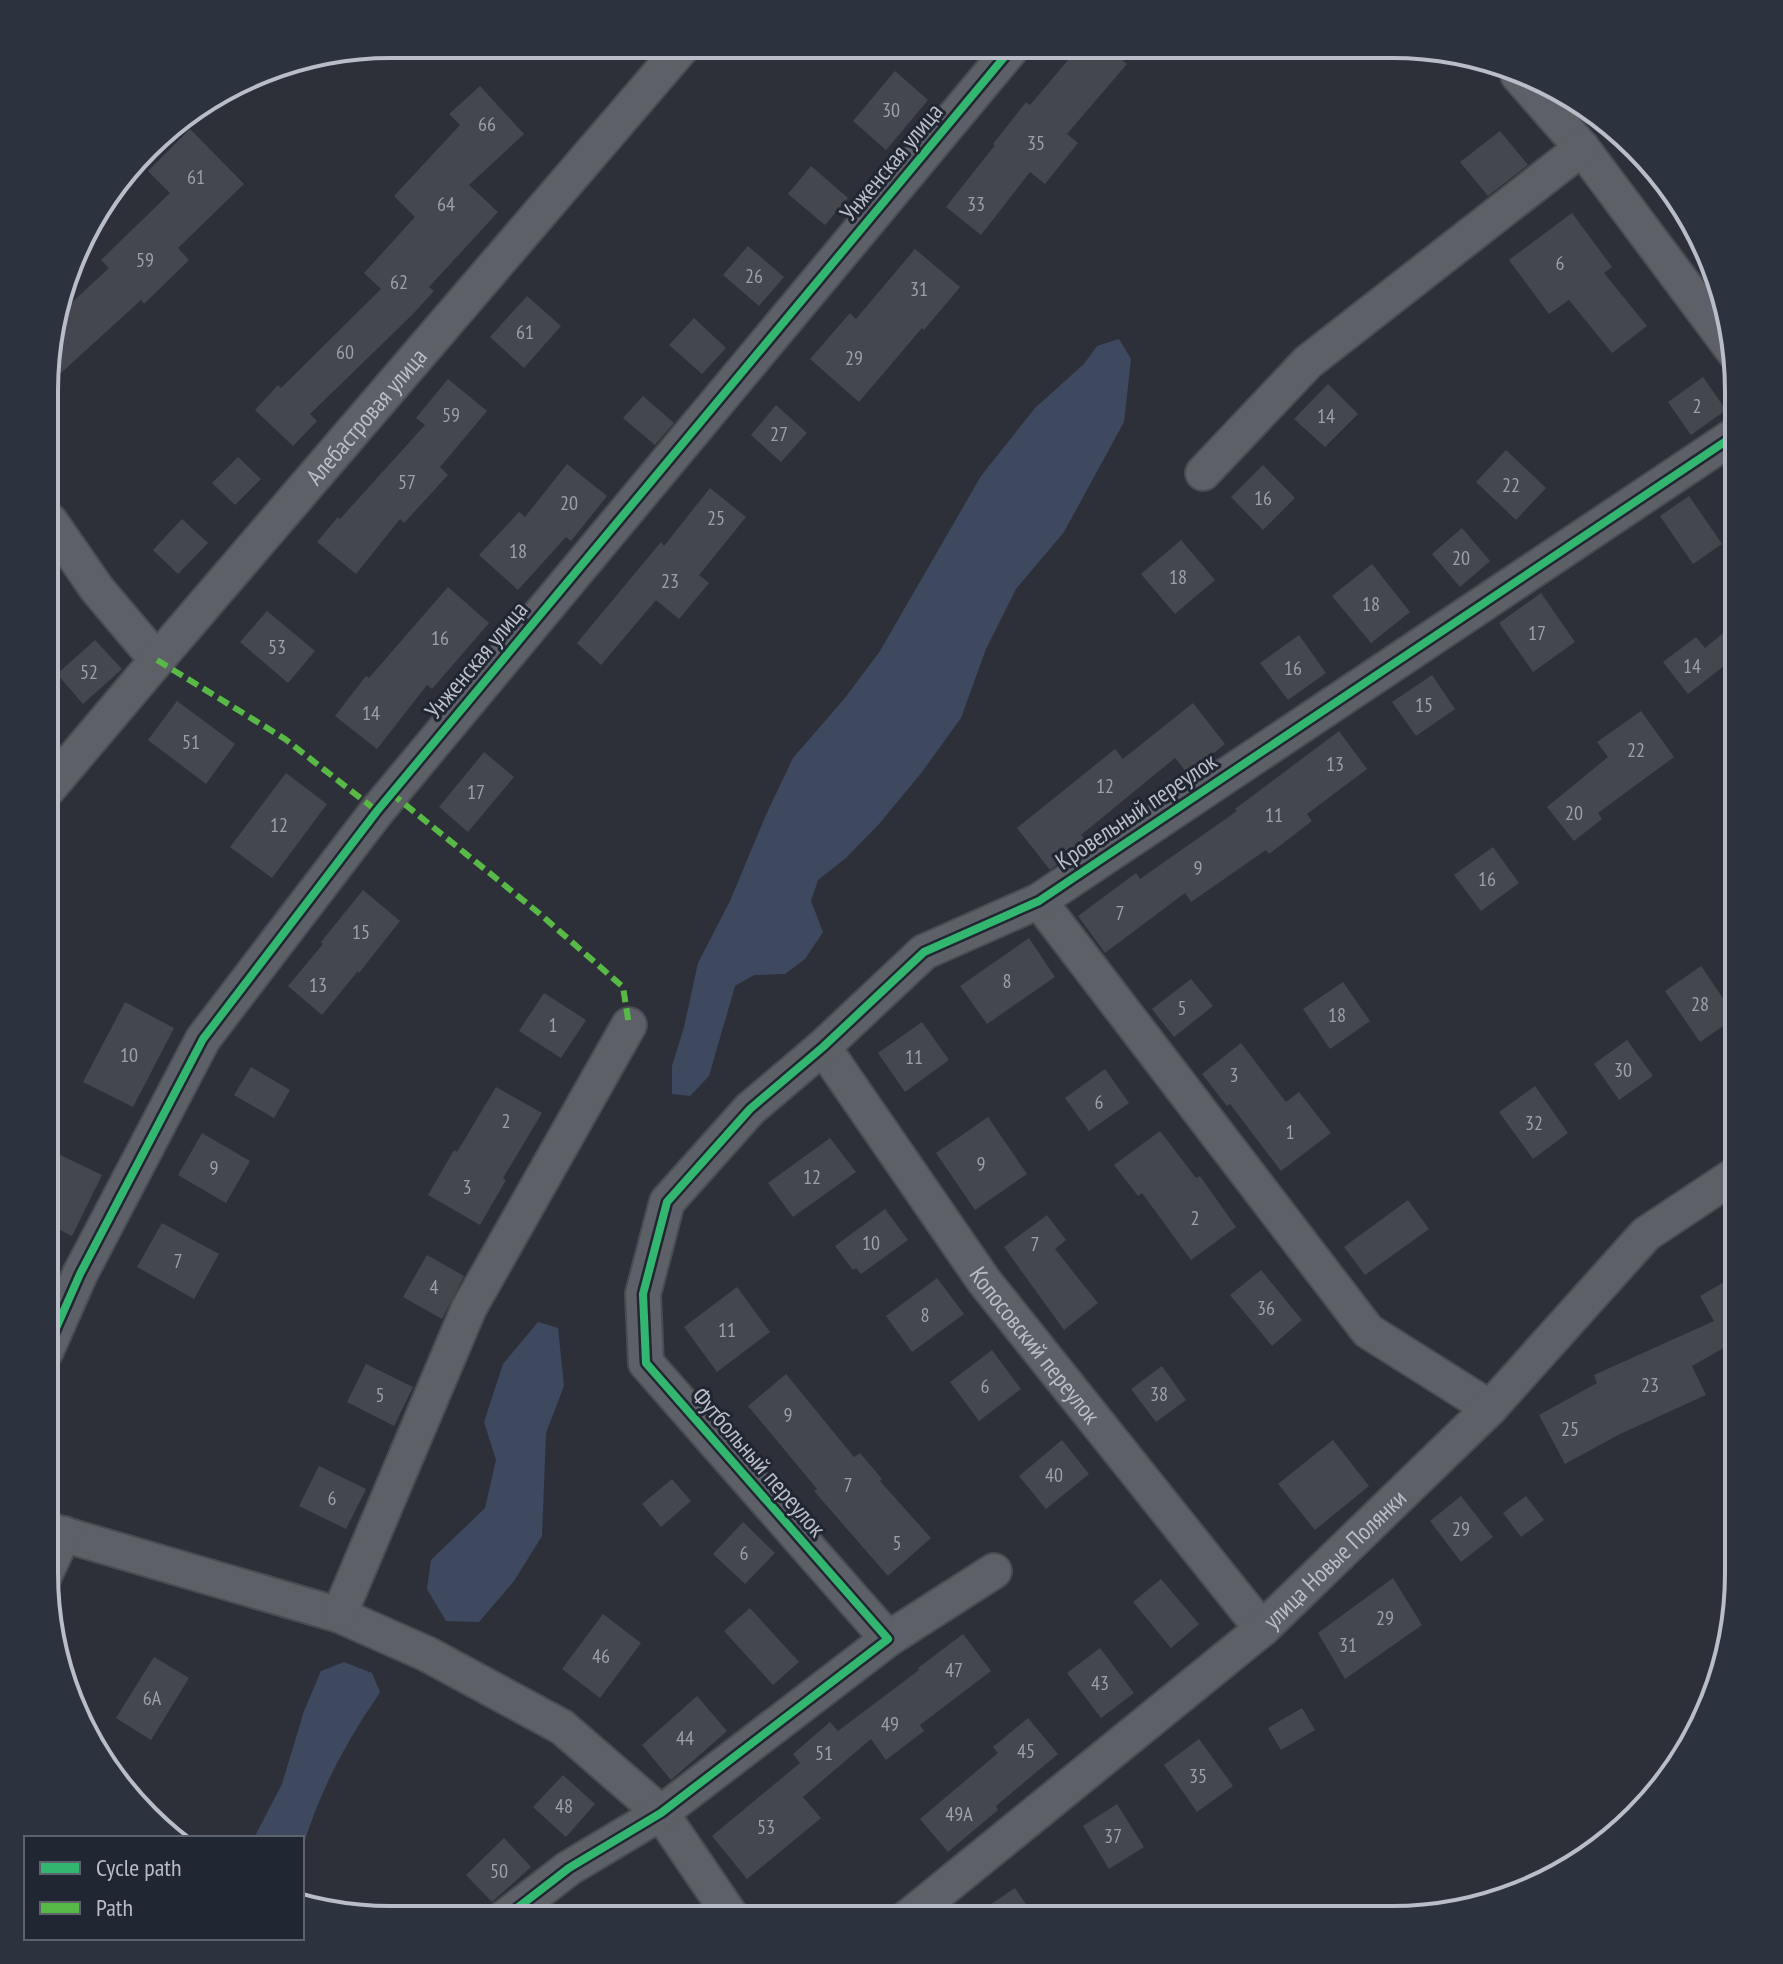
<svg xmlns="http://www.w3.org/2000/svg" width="1783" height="1964" font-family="'PT Sans Narrow',sans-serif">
<rect width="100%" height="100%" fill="#2d3038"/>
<g fill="#3e4960">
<polygon points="1119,339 1131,359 1124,422 1064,532 1016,589 986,649 961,718 922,772 879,824 846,858 818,880 811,901 823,932 805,959 785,974 754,975 735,986 709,1076 690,1096 672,1094 672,1066 684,1027 698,963 730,901 765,817 793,758 845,698 880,651 981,476 1035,408 1084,364 1097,346"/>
<polygon points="538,1322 558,1328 564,1386 546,1433 542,1536 514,1581 479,1622 446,1621 427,1589 431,1560 485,1508 496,1460 484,1422 503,1364"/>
<path d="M344,1662l28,11 8,19c-6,11 -14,20 -20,31 -25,40 -45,82 -58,127v-12h-48l28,-54 22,-73 17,-40z"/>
</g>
<g fill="#44474d">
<polygon points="1080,46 1106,46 1127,64 1067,134 1078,143 1045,184 1030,172 981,235 946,207 995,145 993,144 1026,102 1030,105"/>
<polygon points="895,71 928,100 886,150 853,121"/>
<polygon points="480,86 524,134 469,185 498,212 429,287 434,291 412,315 310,414 317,421 293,446 255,410 278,385 281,388 381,289 364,273 415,217 394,196 460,125 449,114"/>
<polygon points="190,129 244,184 178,248 189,260 144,304 141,300 50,383 52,321 109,268 101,260 170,193 148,171"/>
<polygon points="1500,131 1528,165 1488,196 1460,162"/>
<polygon points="811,166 848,198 825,225 788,194"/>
<polygon points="1572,213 1612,267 1604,273 1647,326 1612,353 1569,300 1549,314 1509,260"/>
<polygon points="748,246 784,277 759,306 723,275"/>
<polygon points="915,249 960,287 924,330 922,328 859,402 810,359 850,313 856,319"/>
<polygon points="527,296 561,326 524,368 490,337"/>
<polygon points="694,318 726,348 702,374 669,345"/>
<polygon points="1703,377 1726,410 1691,435 1668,402"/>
<polygon points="448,379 487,411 440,467 448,475 404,523 400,519 356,574 317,542 338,517 340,519 425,425 416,418"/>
<polygon points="1328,384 1358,414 1325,447 1294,419"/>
<polygon points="643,396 674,423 655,445 623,418"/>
<polygon points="776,405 807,433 781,462 751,435"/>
<polygon points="1506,450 1546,488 1516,520 1476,482"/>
<polygon points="238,457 261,479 235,505 212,483"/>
<polygon points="567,464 607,496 571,541 566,537 518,590 479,555 519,512 525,517"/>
<polygon points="1263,465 1295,498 1263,530 1231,497"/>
<polygon points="710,488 746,517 699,575 709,583 679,619 656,600 601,665 577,643 661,542 664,546"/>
<polygon points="1689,496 1722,544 1693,564 1660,516"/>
<polygon points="182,519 208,543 178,574 153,550"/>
<polygon points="1462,528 1490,561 1460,587 1432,554"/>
<polygon points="1181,540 1215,580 1175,614 1141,574"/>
<polygon points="1372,564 1410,612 1371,643 1332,596"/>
<polygon points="448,587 489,623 432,689 427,685 377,749 335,716 366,676 369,678"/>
<polygon points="1541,593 1575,642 1533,672 1499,623"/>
<polygon points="267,611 315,651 288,683 240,642"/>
<polygon points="1738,621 1738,655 1688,694 1663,662 1696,637 1705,648"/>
<polygon points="1299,635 1326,673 1288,700 1260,663"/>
<polygon points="95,640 122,669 83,704 57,674"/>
<polygon points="1432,675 1455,709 1416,736 1392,702"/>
<polygon points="177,701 235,744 206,784 148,740"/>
<polygon points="1193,703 1225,744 1188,774 1175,758 1081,835 1087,842 1050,870 1017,828 1115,749 1123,759"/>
<polygon points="1641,711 1674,757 1598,813 1602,819 1574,841 1547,807 1608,757 1597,742"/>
<polygon points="1339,731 1367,769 1307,814 1312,821 1269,854 1266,850 1191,902 1185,893 1105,953 1078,916 1136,873 1140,879 1237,811 1235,809"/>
<polygon points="484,752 514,777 468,832 439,807"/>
<polygon points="286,773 327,804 272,878 230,847"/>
<polygon points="1493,847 1519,883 1481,911 1454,875"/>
<polygon points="363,890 400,921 359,973 358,971 322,1015 288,986 323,944 321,942"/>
<polygon points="1029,938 1055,977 987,1024 960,986"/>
<polygon points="1701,966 1736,1017 1700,1042 1665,991"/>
<polygon points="1191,979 1213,1006 1174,1037 1152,1009"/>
<polygon points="1343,982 1370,1021 1330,1049 1303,1009"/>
<polygon points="544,993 586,1020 561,1058 519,1031"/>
<polygon points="125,1002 174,1028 133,1107 83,1082"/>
<polygon points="922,1022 949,1060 905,1092 878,1053"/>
<polygon points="1627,1040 1653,1076 1619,1100 1594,1064"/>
<polygon points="1241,1043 1286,1102 1299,1092 1331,1133 1281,1171 1230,1104 1227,1106 1202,1074"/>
<polygon points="251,1067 290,1090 274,1118 234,1095"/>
<polygon points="1105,1069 1129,1103 1089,1131 1065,1098"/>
<polygon points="1535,1086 1568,1133 1533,1159 1499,1112"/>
<polygon points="496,1087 542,1113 503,1178 506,1180 480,1225 428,1195 454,1150 457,1152"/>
<polygon points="988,1117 1027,1174 975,1210 936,1153"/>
<polygon points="1160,1131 1196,1178 1200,1176 1236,1227 1191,1260 1142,1193 1138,1196 1114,1165"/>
<polygon points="202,1133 250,1161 226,1203 178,1175"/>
<polygon points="830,1138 856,1172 793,1217 768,1183"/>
<polygon points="54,1152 102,1175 72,1236 46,1223 47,1168"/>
<polygon points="1408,1200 1429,1229 1365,1275 1344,1247"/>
<polygon points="885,1209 908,1240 861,1274 856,1268 853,1270 835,1246"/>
<polygon points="1047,1215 1066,1240 1055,1249 1098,1303 1064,1330 1004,1247"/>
<polygon points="162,1223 219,1254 194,1299 137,1267"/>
<polygon points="427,1255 464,1276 442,1319 403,1297"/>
<polygon points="1261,1270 1302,1320 1272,1346 1230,1295"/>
<polygon points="1738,1274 1738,1367 1727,1346 1692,1366 1706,1395 1620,1434 1565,1464 1539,1415 1597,1383 1594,1375 1714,1321 1700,1296"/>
<polygon points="937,1278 964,1314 912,1352 886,1316"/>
<polygon points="737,1287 770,1332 717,1372 684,1327"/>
<polygon points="992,1350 1021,1389 979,1421 950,1382"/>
<polygon points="366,1364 413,1387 394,1426 347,1402"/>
<polygon points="1162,1366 1186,1400 1156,1422 1131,1389"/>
<polygon points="786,1374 854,1457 860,1453 882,1479 880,1481 931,1538 888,1576 814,1491 817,1489 748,1406"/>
<polygon points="1062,1440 1089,1474 1046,1509 1019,1476"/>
<polygon points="1333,1440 1369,1486 1315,1530 1278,1484"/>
<polygon points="319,1466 366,1489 346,1529 299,1506"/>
<polygon points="672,1479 691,1501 661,1527 642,1504"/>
<polygon points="1461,1496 1493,1537 1461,1562 1430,1521"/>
<polygon points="1526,1496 1544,1520 1521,1537 1503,1513"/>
<polygon points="743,1522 775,1553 745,1584 713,1554"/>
<polygon points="1393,1578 1422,1625 1345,1679 1318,1633"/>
<polygon points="1161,1579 1199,1624 1171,1648 1133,1602"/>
<polygon points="750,1608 799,1662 773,1685 724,1631"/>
<polygon points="603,1614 641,1643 600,1698 562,1669"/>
<polygon points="963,1634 991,1671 920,1725 924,1731 886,1760 871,1739 803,1797 821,1818 747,1879 712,1836 800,1763 793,1754 830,1722 838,1731 919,1670 918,1668"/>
<polygon points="1100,1648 1134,1693 1101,1718 1067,1673"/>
<polygon points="154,1657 189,1678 151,1740 116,1718"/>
<polygon points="697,1696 727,1731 671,1780 642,1745"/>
<polygon points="1302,1708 1315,1730 1281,1750 1268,1728"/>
<polygon points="1028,1718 1058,1754 996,1806 998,1810 948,1852 920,1819 998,1753 993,1747"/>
<polygon points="1199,1739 1233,1786 1197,1812 1164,1765"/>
<polygon points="563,1775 595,1804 566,1837 533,1807"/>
<polygon points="1117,1804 1144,1847 1109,1869 1083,1826"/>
<polygon points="504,1838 531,1867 492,1902 466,1875"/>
<polygon points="1015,1888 1036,1919 969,1919"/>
</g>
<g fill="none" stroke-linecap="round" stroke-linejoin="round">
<defs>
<g id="minor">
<polyline points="1518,75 1582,148 1735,353"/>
<polyline points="1203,473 1308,362 1582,148"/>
<polyline points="50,521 97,589 157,660"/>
<path id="s1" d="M48,789l109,-129 527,-615"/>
<polyline points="1039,901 1368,1331 1490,1408"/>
<path id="s2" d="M823,1047l161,234 278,348"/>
<polyline points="46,1351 80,1274 203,1039 377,811 1011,49 1012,46"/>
<polyline points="45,1529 339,1615 427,1654 562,1727 661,1813 733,1919"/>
<polyline points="45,1574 64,1534"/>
<polyline points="339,1615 469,1308 629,1025"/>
<polyline points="888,1639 646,1363 643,1294 667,1202 750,1109 823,1047 924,952 1039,901 1738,433"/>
<polyline points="503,1919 569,1868 661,1813 888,1639 994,1571"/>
<path id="s3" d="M906,1919l356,-290 228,-221 156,-174 92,-61"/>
</g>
</defs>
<use href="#minor" stroke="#494c51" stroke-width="38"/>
<use href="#minor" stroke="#5d6066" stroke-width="34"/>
<g stroke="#58b947" stroke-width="6" stroke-dasharray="12 6" stroke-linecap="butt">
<polyline points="157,660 285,739 377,811"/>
<polyline points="391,793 540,914 623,987 629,1025"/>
</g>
<defs>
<g id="cycleway">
<polyline points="46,1351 80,1274 203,1039 377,811 1011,49 1012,46"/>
<polyline points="503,1919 569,1868 661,1813 888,1639 646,1363 643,1294 667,1202 750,1109 823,1047 924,952 1039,901 1738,433"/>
</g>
</defs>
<use href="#cycleway" stroke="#212732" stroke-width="13"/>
<use href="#cycleway" stroke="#33b770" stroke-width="8"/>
</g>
<g text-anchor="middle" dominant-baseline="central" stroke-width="6" stroke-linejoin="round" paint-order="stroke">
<g font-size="20" fill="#9ba0a9">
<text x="891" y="110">30</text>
<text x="487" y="124">66</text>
<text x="1036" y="143">35</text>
<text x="196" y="177">61</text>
<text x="446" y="204">64</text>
<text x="976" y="204">33</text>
<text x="145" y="260">59</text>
<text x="1560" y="263">6</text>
<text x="754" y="276">26</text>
<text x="399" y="282">62</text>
<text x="919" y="289">31</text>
<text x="525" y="332">61</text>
<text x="345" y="352">60</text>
<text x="854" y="358">29</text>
<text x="1697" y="406">2</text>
<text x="451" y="415">59</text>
<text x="1326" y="416">14</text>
<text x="779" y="434">27</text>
<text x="407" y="482">57</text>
<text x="1511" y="485">22</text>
<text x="1263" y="498">16</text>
<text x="569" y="503">20</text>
<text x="716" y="518">25</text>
<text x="518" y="551">18</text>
<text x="1461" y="558">20</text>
<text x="1178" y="577">18</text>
<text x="670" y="581">23</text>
<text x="1371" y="604">18</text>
<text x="1537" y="633">17</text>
<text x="440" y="638">16</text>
<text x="277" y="647">53</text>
<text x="1692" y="666">14</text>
<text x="1293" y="668">16</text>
<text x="89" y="672">52</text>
<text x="1424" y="705">15</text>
<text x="371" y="713">14</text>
<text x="191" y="742">51</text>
<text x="1636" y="750">22</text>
<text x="1335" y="764">13</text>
<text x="1105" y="786">12</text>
<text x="476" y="792">17</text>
<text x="1574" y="813">20</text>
<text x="1274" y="815">11</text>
<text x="279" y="825">12</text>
<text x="1198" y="868">9</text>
<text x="1487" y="879">16</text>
<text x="1120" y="913">7</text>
<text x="361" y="932">15</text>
<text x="1007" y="981">8</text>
<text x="318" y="985">13</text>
<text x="1700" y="1004">28</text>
<text x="1182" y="1008">5</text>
<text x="1337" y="1015">18</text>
<text x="553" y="1025">1</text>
<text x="129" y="1055">10</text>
<text x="914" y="1057">11</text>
<text x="1623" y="1070">30</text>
<text x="1234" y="1075">3</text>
<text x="1099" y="1102">6</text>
<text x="506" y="1121">2</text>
<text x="1534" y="1123">32</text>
<text x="1290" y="1132">1</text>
<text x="981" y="1164">9</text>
<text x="214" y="1168">9</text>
<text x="812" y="1177">12</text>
<text x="467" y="1187">3</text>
<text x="1195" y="1218">2</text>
<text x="871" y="1243">10</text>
<text x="1035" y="1244">7</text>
<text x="178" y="1261">7</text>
<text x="434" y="1287">4</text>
<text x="1266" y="1308">36</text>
<text x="925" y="1315">8</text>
<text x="727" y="1330">11</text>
<text x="1650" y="1385">23</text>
<text x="985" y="1386">6</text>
<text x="1159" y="1394">38</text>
<text x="380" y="1395">5</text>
<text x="788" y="1415">9</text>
<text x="1570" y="1429">25</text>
<text x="1054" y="1475">40</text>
<text x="848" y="1485">7</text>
<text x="332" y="1498">6</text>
<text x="1461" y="1529">29</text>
<text x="897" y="1543">5</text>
<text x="744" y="1553">6</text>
<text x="1385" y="1618">29</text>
<text x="1348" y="1645">31</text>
<text x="601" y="1656">46</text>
<text x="954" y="1670">47</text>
<text x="1100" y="1683">43</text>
<text x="152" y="1698">6А</text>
<text x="890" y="1724">49</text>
<text x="685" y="1738">44</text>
<text x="1026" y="1751">45</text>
<text x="824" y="1753">51</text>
<text x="1198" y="1776">35</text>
<text x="564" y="1806">48</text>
<text x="959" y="1814">49А</text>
<text x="766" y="1827">53</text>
<text x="1113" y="1836">37</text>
<text x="499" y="1871">50</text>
</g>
<g font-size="24" fill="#b8bdc8" stroke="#212732">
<text transform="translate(891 162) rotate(-50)">Унженская улица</text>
<text stroke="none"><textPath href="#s1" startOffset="490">Алебастровая улица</textPath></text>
<text transform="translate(476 660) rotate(-50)">Унженская улица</text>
<text transform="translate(1136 811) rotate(-34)">Кровельный переулок</text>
<text stroke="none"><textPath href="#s2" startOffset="366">Копосовский переулок</textPath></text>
<text transform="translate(759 1462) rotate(49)">Футбольный переулок</text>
<text stroke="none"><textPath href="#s3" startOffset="560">улица Новые Полянки</textPath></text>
</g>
</g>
<path d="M0 0H1783V1964H0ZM391 58H1392A333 333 0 0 1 1725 391V1573A333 333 0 0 1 1392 1906H391A333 333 0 0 1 58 1573V391A333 333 0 0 1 391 58Z" fill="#2d333e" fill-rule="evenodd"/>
<path fill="none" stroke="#b8bdc8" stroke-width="4" d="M391 58H1392A333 333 0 0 1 1725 391V1573A333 333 0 0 1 1392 1906H391A333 333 0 0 1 58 1573V391A333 333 0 0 1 391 58Z"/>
<rect x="24" y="1836" width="280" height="104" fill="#212732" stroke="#5d636e" stroke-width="2"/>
<rect x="40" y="1862" width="40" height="12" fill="#33b770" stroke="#5d636e" stroke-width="2"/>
<text x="96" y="1876" font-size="24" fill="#b8bdc8">Cycle path</text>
<rect x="40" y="1902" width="40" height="12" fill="#58b947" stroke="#5d636e" stroke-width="2"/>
<text x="96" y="1916" font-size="24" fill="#b8bdc8">Path</text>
</svg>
